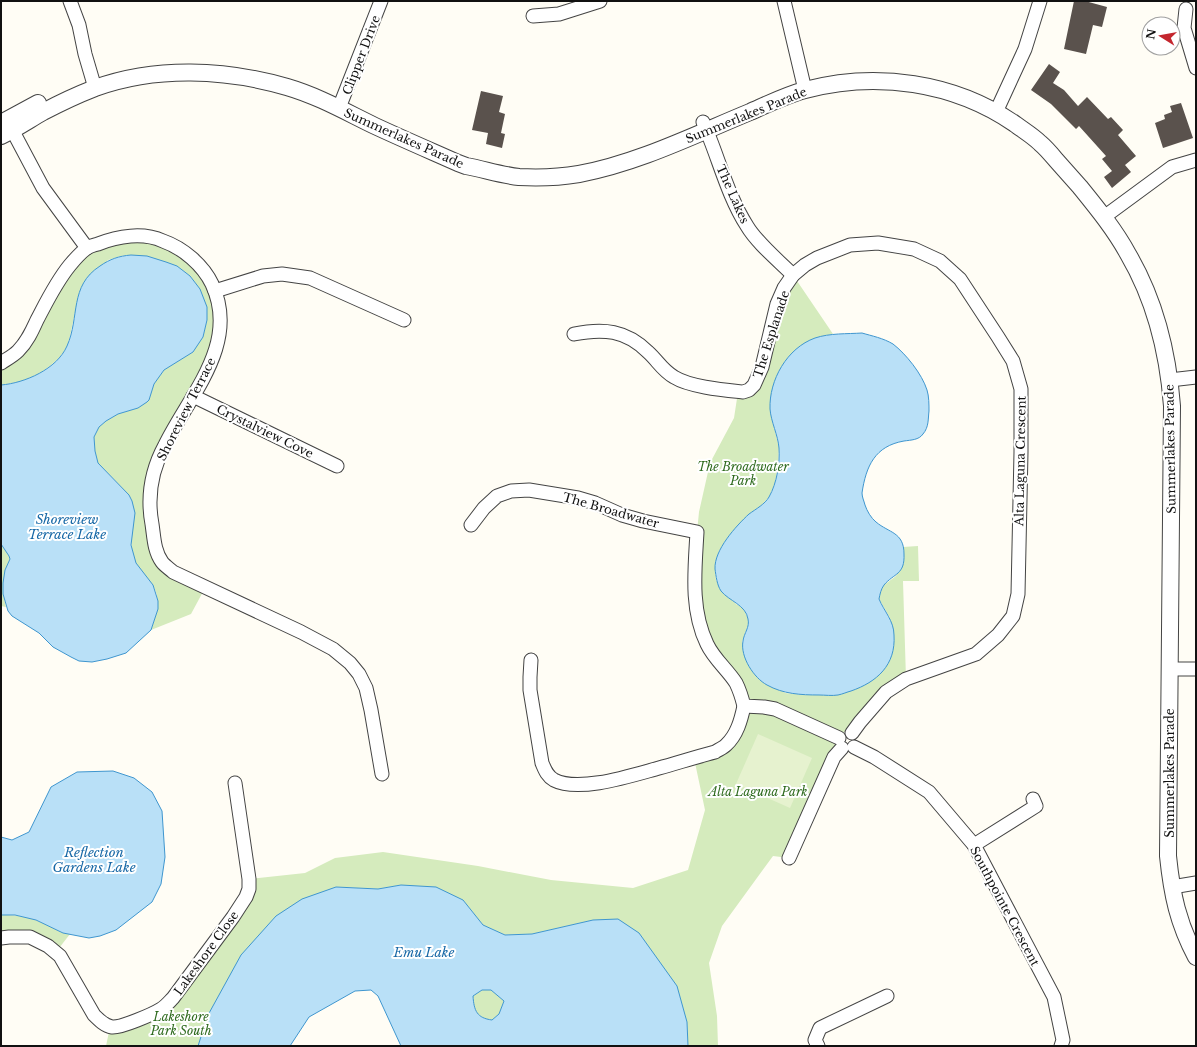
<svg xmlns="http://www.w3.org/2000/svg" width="1197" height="1047" font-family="'Libre Baskerville',serif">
<rect width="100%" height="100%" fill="#fffdf5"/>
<g fill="#d5ebbd">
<path d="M148,237l56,33 16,55 -67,152 9,85 43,26 -14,26 -40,16c6,-18 12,-33 -2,-50 -4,-5 -10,-11 -13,-17 -8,-15 -4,-44 -4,-62l-3,-6 -31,-32 -3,-12 -1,-14 5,-10 7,-6 12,-7 20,-6 11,-8 5,-16 10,-14 29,-18 10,-15 4,-17 -7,-31 -10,-13 -13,-10 -46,-11 -10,1 -13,4 -29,34 -9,42 -3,11 -8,11 -9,8 -11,8 -16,7 -22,4v-22l8,-4 78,-111z"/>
<path d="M793,275l40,59 -18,4 -45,73 9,36 -1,18 -3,18 -6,14 -50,54 -4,15 1,14 20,24 7,4 5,10v7l-6,17 43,51 20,2h34l51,-77 -11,-19 1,-8 4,-6 12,-9 8,-23 -1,-6 15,-1 1,35h-16l3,98 -58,52c-7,1 -8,5 -10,11l-49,116 -16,-2 -51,70 -13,37 8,53 1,30h-30l-1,-24 -94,-102 -61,14 -27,1 -22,-10 -20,-25 -62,-15 -23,4 -42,-2 -128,128 -10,31h-92l4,-19 51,-18 72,-92 16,-38 56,-6 30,-15 48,-6 95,14 73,14 82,8 55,-18 17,-60 -11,-52 32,-13 18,-39 -46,-86 -1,-88 2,-20 11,-49 24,-45 4,-26 11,-2z"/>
<polygon points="1,544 9,556 10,559 5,570 3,594 6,607 1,606"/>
<path d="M1,915c12,0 26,1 37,6 11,4 20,11 32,13l-14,18 -8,-6 -47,-8z"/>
<path d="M482,990h9l13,11 -5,13 -7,6c-15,-2 -18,-9 -19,-24z"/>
</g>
<polygon fill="#e6f2cf" points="758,734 812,758 790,808 736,784"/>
<g fill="#b9e0f7" stroke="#3f96cf" fill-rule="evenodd">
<path d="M131,255l16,1 19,6 11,4 13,10 10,13 7,18v13l-4,17 -10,15 -29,18 -10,14 -5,16 -2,2 -9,6 -20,6 -12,7 -7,6 -5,10 1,14 3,12 31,32 3,6 3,12 -4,32 5,18 17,22 5,16v8l-7,21 -25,23 -19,6 -15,3 -13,-1 -8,-4 -18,-10 -14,-14 -27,-17 -4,-5 -5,-17v-11l2,-13 5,-11 -1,-3 -8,-12v-159c24,-2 56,-16 66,-39 13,-29 2,-60 33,-80 10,-7 19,-10 31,-11z"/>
<path d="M862,333c10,3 21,5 31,11 13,10 29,30 34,46 2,6 2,15 2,21 -1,8 0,16 -6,23 -4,6 -12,6 -19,7 -29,5 -38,25 -42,52 0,4 2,8 3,12 2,6 6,13 11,17 13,11 28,10 28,32 1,21 -10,19 -20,31 -3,4 -4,9 -5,14 5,12 15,22 15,36 2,30 -17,47 -43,56 -4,1 -8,3 -13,4 -6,1 -13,0 -19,0 -18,0 -36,-1 -52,-10 -13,-7 -27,-28 -24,-44 1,-8 7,-14 5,-22 -2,-14 -19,-18 -27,-28 -4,-6 -5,-15 -6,-22 -1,-19 21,-43 34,-55 7,-5 16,-10 20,-17 8,-14 11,-34 10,-49 -1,-13 -8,-26 -9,-39 -1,-29 17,-61 45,-71 15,-5 32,-4 47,-5z"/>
<polygon points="113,771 134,778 152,792 162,811 165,857 161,884 152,902 116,930 100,936 89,938 63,933 36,920 15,915 1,915 1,837 12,840 29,832 51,787 77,772"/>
<path d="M401,885l35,2 27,13 20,25 22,10 27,-1 61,-14 25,-1 21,14 38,53 10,36 1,24h-287l-23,-50 -7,-6 -16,1 -46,26 -19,29h-92l10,-31 33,-60 35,-39 26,-17 34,-12 42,2zM482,990h9l13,11 -5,13 -7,6c-15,-2 -18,-9 -19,-24z"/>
</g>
<g fill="#5a524d">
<polygon points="1074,1 1085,1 1107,7 1102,27 1093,25 1086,54 1064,49"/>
<polygon points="1049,64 1060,72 1053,83 1064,90 1078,106 1087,97 1108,119 1111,117 1123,130 1118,135 1136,156 1125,165 1131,172 1112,188 1104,177 1112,171 1102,159 1106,156 1079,126 1076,129 1051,104 1031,90"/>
<polygon points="481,91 503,96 499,112 505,114 501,133 505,134 502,148 486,144 488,133 472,130"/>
<polygon points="1181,103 1193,138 1163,148 1155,123 1165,119 1164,115 1172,112 1170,106"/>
</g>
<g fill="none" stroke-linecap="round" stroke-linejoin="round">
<defs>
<g id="minor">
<polyline points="70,1 79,25 85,54 95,88"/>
<polyline points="784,1 805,90"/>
<polyline points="1186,9 1184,28 1196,68"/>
<polyline points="533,16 559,14 600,1"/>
<polyline points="339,108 381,1"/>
<polyline points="996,112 1025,49 1040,1"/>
<polyline points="8,122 43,188 87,248"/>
<path d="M703,122c15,33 24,73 44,104 10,17 31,34 46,49"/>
<polyline points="1104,217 1172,167 1196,160"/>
<polyline points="215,291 263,276 282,274 310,278 404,320"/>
<path d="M574,334c29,-6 52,-4 74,18 10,9 14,18 26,25 16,10 50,13 69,15l6,-2 5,-5 8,-18 15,-63 7,-16 9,-13 12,-10 12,-7 33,-13 28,-2 36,6 26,12 20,18 38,58 15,24 8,28v63l-3,142 -5,22 -15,19 -22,19 -70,25 -20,13 -26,30 -8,11"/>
<path d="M1,363c6,-4 12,-7 17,-12 9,-9 14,-20 19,-31 10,-19 19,-38 33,-55 5,-6 10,-12 17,-17 3,-2 7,-3 11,-4 20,-8 45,-12 65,-3 20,7 40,24 49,43 28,60 -22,110 -47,161 -13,24 -18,52 -13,79 2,13 2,27 10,38 3,4 8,7 11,10l128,60 32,17 17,14 9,11 7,14 5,22 11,64"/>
<polyline points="1170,380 1196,377"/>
<polyline points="193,396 337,466"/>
<path d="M471,525l13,-17 13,-12 14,-5 18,-1 49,8 17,5 27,12 21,6 54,11c-2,37 -7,77 10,112 7,15 20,25 29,39 4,8 6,15 8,23l20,1 11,2 64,29"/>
<path d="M531,660l-1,17v13l12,73c3,7 5,13 12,17 25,13 79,-5 105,-12 18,-5 37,-11 56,-16 3,-2 8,-4 11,-7 11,-10 15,-25 18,-39"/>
<polyline points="1169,669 1196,669"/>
<polyline points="854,747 874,757 929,792 974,845 1054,997 1063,1040 1061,1046"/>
<polyline points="974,845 1036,806 1033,799"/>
<polyline points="789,858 834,757 842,748"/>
<polyline points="1172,887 1196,883"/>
<path d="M1,938l8,-1h21l18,9 12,10 34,59c5,5 11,11 18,12 9,1 41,-13 49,-18 5,-3 8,-7 12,-11l60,-81 13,-20 3,-8v-10l-14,-96"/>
<polyline points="818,1046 815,1040 820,1028 887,996"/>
</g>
<g id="tertiary">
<polyline points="1,123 38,103"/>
<path d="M1,136c15,-7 28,-16 42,-24 17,-9 34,-17 52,-24 61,-22 130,-19 192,-1 31,9 59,25 88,39 28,13 56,25 83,37l8,3c17,3 35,9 53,11 18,1 42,0 60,-3 59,-11 115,-39 171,-62 18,-8 36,-17 55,-22 71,-19 149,-8 210,34 8,6 18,12 25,19 6,5 11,11 16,17 8,9 16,18 24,27 17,21 35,43 48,67 27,46 40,99 44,152l-4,450c4,39 10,67 28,101"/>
</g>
</defs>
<use href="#minor" stroke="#444" stroke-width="15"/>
<use href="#tertiary" stroke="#444" stroke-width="18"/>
<use href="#minor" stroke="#fff" stroke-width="13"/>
<use href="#tertiary" stroke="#fff" stroke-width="16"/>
</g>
<g text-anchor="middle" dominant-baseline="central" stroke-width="4" stroke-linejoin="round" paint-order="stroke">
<g font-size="12" fill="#111" stroke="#fff">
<text transform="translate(361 55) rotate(-69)">Clipper Drive</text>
<text transform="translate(746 115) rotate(-22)">Summerlakes Parade</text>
<text transform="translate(404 138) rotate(24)">Summerlakes Parade</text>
<text transform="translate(733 194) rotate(66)">The Lakes</text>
<text transform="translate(771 334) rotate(-72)">The Esplanade</text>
<text transform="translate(186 409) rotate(-63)">Shoreview Terrace</text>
<text transform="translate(265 431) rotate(26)">Crystalview Cove</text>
<text transform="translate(1170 449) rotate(-91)">Summerlakes Parade</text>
<text transform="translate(1020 461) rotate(-89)">Alta Laguna Crescent</text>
<text transform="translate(611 510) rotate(16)">The Broadwater</text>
<text transform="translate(1169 773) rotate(-90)">Summerlakes Parade</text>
<text transform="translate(1005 906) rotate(62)">Southpointe Crescent</text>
<text transform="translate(206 953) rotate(-54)">Lakeshore Close</text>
</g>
<g font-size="12" font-style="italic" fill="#2f6b1f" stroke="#fff">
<text x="743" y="466">The Broadwater<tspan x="743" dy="14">Park</tspan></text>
<text x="758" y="791">Alta Laguna Park</text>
<text x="181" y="1016">Lakeshore<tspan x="181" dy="14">Park South</tspan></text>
</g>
<g font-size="13" font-style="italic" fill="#1768a6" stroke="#fff">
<text x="67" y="519">Shoreview<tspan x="67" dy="15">Terrace Lake</tspan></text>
<text x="94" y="852">Reflection<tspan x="94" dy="15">Gardens Lake</tspan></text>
<text x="424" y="952">Emu Lake</text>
</g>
</g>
<rect width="1197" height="1047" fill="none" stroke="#111111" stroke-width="4"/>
<g transform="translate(1161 36) rotate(281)"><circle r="19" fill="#ffffff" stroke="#a0a0a0"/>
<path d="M0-3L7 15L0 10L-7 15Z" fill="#c4262e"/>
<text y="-6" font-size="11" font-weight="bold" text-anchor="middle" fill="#111111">N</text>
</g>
</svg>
